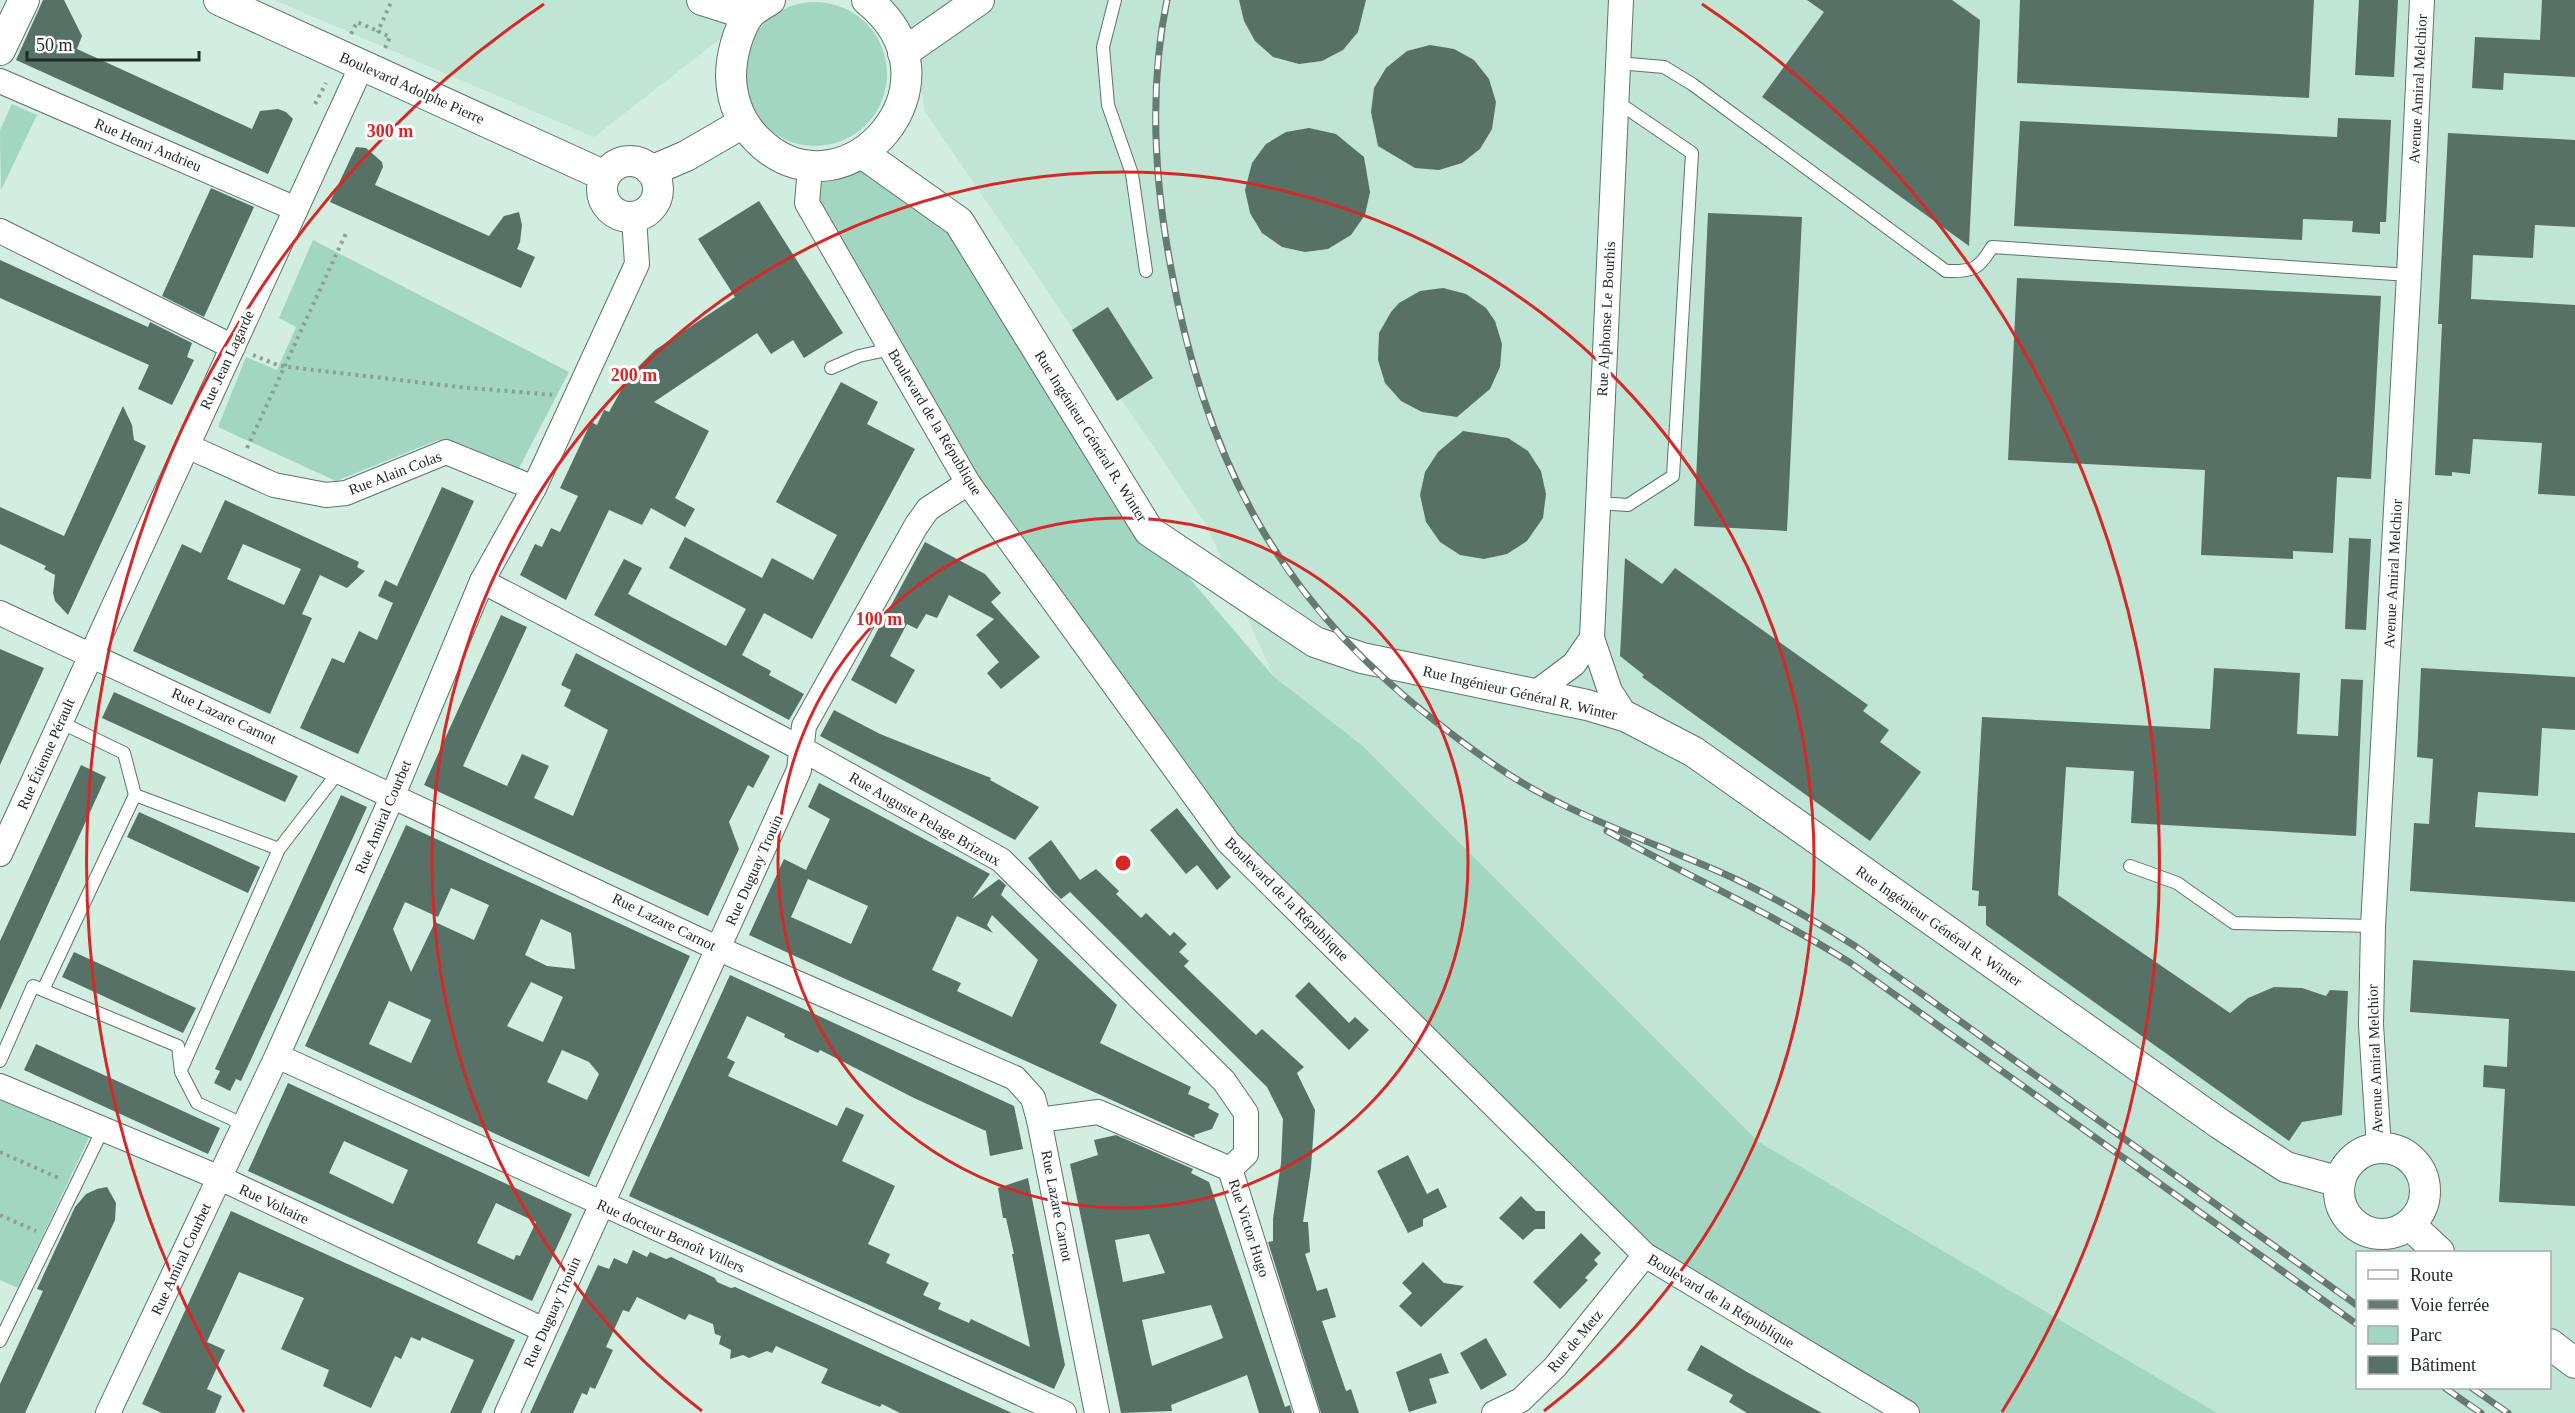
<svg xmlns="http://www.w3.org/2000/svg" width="2575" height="1413" font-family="'Times New Roman',serif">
<rect width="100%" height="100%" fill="#d1eee1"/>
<g fill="#c0e5d5" fill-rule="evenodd">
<polygon points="274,0 770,0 594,137"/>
<path d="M867,0h1708v1413h-358l-458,-271 -396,-396 -90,-70 -67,-152 -282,-414 -1,-14 -20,-43zM2358,1252h192v136h-192z"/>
</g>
<g fill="#a2d6c0">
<circle cx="815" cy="74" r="72"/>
<polygon points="12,104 37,115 1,190 0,130"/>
<polygon points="862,153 959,222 1149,531 1273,676 1363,746 1759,1142 2217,1413 1907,1413 1645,1255 1228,842 968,483 807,203 810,167"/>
<polygon points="313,240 569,372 518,470 438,440 336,481 218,427 246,357 277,370 296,327 279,318"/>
<polygon points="0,1086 95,1125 18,1288 0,1280"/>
</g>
<g fill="#577166" fill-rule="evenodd">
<polygon points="43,0 64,0 82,36 77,49 252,129 260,111 278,109 286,112 293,119 268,174 16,60"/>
<polygon points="1239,0 1366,0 1358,32 1343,50 1322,61 1299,64 1273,57 1255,41 1244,21"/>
<polygon points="1807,0 1952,0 1980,20 1969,246 1762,97 1824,12"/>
<polygon points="2020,0 2314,0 2309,98 2017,83"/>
<polygon points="2359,0 2398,0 2394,77 2355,75"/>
<polygon points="2542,0 2575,0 2575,77 2504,73 2503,90 2472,88 2475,37 2540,40"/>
<polygon points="1430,45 1454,49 1474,60 1489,79 1496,102 1492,129 1480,149 1462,163 1439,170 1415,168 1378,146 1371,112 1374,88 1386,68 1407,51"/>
<polygon points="2338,118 2391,120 2386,222 2380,222 2380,234 2352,232 2353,221 2303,219 2302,240 2014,226 2020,121 2337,137"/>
<polygon points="1309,128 1336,134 1364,157 1370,192 1365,215 1351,235 1328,249 1305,252 1282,247 1262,233 1250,213 1245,190 1252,163 1266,144 1286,132"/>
<polygon points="2448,133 2575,140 2575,227 2535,225 2533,258 2473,255 2471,299 2575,305 2575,496 2538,494 2542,443 2473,439 2470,474 2452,472 2452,476 2435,475 2442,324 2438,324"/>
<polygon points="356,147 366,148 382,162 383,167 375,185 489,236 504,216 519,212 522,225 520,242 517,249 535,257 521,288 330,202"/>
<polygon points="211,188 254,207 204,317 162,296"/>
<polygon points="759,201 843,333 804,358 793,340 771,354 757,333 654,402 709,431 675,498 695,509 685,527 651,508 642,525 609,510 566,600 520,575 535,544 542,547 551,528 560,532 578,496 560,488 591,422 597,425 604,410 609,412 629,376 655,350 735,297 698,239"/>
<polygon points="1708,213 1802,217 1787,531 1694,526"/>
<polygon points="0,260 148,327 150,322 192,343 187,357 194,360 172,405 138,389 149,365 0,298"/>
<polygon points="2017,278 2381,296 2371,479 2337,477 2333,553 2293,551 2293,559 2201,555 2205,470 2008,460"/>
<polygon points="1443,288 1466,294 1486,308 1495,321 1502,344 1500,367 1490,389 1457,417 1422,412 1401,401 1385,383 1378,360 1379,333 1391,312 1399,303 1420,291"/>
<polygon points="1108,307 1153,378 1117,401 1072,330"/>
<polygon points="841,382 878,402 867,424 915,449 812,639 764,613 742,655 771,671 769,675 804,694 789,720 594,615 624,559 642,568 628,594 726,646 746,609 669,568 685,537 762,578 772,558 813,580 837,535 776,502"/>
<polygon points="123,406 132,425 134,440 146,446 68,615 55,601 53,593 55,575 44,569 46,566 0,544 0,507 64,536"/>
<polygon points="1463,431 1508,438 1528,451 1541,471 1546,494 1543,518 1527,541 1507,554 1484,559 1460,555 1440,542 1426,522 1420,495 1425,472 1438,452"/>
<polygon points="442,487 474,501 358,754 300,728 332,658 344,663 359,631 377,640 393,603 378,596 385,580 397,586"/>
<path d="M225,500l134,62 -2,5 8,4 -18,17 -27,-13 -18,39 10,4 -42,96 -137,-63 49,-107 19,9zM243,544l58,25 -17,36 -57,-26z"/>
<polygon points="2349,538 2371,539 2366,630 2345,629"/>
<polygon points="925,542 985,574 1001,593 991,602 1040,657 1001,689 987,673 999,662 976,635 994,619 949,595 937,618 926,614 917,629 907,624 890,656 915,670 896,704 851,680"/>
<polygon points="1625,558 1662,584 1675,568 1868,705 1863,711 1889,730 1880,742 1921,772 1870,841 1642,677 1644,675 1620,656"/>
<polygon points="501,615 527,627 463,766 507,786 522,754 549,766 534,798 573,816 608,730 564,706 571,690 561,685 576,653 770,756 753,788 748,785 729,822 739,849 708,916 424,785"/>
<polygon points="0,649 44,668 0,765"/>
<polygon points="2214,668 2300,673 2297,734 2338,736 2341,679 2363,680 2356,836 2131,823 2134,771 2066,767 2058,895 2230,1013 2248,998 2274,987 2302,988 2326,996 2330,990 2348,991 2342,1115 2302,1122 2289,1141 1986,925 1986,906 1978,906 1979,891 1972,890 1982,717 2210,729"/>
<polygon points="2421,668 2575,677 2575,730 2542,728 2538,796 2478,792 2475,827 2575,833 2575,902 2410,891 2414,823 2429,824 2433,759 2417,757"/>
<polygon points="114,692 298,776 285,802 102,718"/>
<polygon points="834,710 880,734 991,778 990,780 1039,807 1015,840 820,736"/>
<polygon points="81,765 106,777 0,1010 0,941"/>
<path d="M819,783l171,91 -18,25 27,-20 7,6 -5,10 116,110 -17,38 91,44 -3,7 22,10 -2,4 11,6 -7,15 -18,6 1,3 -446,-203 35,-76 22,11 24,-51 -22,-12zM808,879l60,27 -17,38 -60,-27zM992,915l46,45 -26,57 -55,-26 4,-8 -29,-13 25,-54 36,17 -6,-8z"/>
<polygon points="341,795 367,807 241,1081 236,1079 230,1091 214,1083 220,1071 215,1069"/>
<polygon points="1177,808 1231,877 1217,890 1197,865 1186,874 1150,830"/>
<polygon points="139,812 260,867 248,893 127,837"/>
<path d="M406,825l284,131 -101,221 -284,-131zM451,888l38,17 -15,35 -39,-18 -24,50 -18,-43 12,-27 33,15zM541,919l30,14 4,36 -28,-3 -22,-11zM531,982l32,15 -20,45 -36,-16zM389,1001l42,19 -20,43 -42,-19zM562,1050l27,12 10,12 -12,26 -40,-18z"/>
<polygon points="1051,840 1080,880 1096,869 1119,891 1116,894 1141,918 1146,913 1170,936 1174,932 1187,944 1179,952 1189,961 1184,966 1256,1035 1262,1029 1304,1067 1297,1073 1315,1110 1311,1168 1303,1222 1308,1222 1310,1252 1305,1254 1317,1291 1327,1288 1336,1317 1322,1321 1346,1391 1351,1389 1359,1413 1321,1413 1268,1242 1273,1241 1273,1219 1281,1163 1283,1119 1267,1087 1070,892 1061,899 1052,890 1028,858"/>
<polygon points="74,952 196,1008 183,1033 62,977"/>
<polygon points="2413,960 2575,971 2575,1206 2499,1202 2505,1089 2483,1087 2484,1065 2507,1067 2509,1019 2410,1012"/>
<polygon points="730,975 1014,1106 1023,1149 990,1156 986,1131 914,1098 820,1050 818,1053 784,1037 785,1034 747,1016 727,1058 735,1062 728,1076 837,1126 846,1107 864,1115 842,1161 895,1186 868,1244 890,1254 886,1263 929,1283 923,1295 941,1303 938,1309 969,1323 971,1319 1030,1347 1012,1254 1014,1254 1006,1218 1003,1218 998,1188 1028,1178 1065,1365 1054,1389 629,1196"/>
<polygon points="1309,982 1349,1023 1355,1017 1369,1030 1349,1050 1295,996"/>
<polygon points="36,1044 220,1128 208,1154 24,1070"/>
<path d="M288,1083l284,131 -40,87 -284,-130zM344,1141l64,29 -15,34 -64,-31zM496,1203l40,19 -16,34 -4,-1 -2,5 -37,-17z"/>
<path d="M1116,1135l77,34 -2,4 18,9 76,225 5,-2 2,8h-33l-12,-38 -76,30 1,6 -51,2 -51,-249 28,-9 -4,-15zM1149,1234l16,39 -42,9 -8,-42zM1211,1305l12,33 -71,28 -10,-46z"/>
<polygon points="1408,1155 1427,1194 1438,1188 1447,1207 1423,1219 1423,1226 1408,1233 1377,1171"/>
<polygon points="107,1187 116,1203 115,1220 25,1413 0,1413 0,1384 43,1291 37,1289 75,1207 86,1194 97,1189"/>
<polygon points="1521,1196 1536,1211 1545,1211 1545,1229 1535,1229 1523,1240 1499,1218"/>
<polygon points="231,1211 515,1340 481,1413 450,1413 474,1360 422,1337 420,1341 411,1337 401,1359 395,1356 371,1408 323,1386 329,1370 281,1349 304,1298 239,1272 207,1342 225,1350 207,1389 222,1396 215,1413 162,1413 142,1404"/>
<polygon points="1581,1233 1601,1253 1594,1260 1598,1264 1585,1278 1588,1280 1560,1309 1533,1282"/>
<polygon points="633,1250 647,1257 650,1252 666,1259 671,1257 715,1278 717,1282 731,1288 735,1287 1012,1413 900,1413 882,1404 880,1407 821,1383 828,1369 776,1346 772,1353 767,1351 749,1358 743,1355 730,1359 731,1350 719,1344 721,1336 715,1334 713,1324 689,1314 685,1320 637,1297 629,1312 623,1310 606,1347 613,1350 595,1389 590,1387 587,1395 582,1393 573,1413 530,1413 598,1265 609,1269 614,1258 627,1264"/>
<polygon points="1423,1262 1444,1283 1464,1286 1421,1327 1399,1306 1412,1293 1402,1283"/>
<polygon points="1486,1338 1507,1375 1481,1390 1460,1353"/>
<polygon points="1701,1345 1747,1372 1822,1413 1747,1413 1729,1402 1733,1395 1687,1370"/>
<polygon points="1441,1353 1449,1373 1429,1379 1437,1403 1409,1412 1396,1372"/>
</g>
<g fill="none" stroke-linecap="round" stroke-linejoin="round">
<defs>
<g id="service">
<polyline points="1115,0 1103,47 1108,105 1132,174 1146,271"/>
<path d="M1618,63l46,4 28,17 254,187c27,1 33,-2 46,-24l417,28"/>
<polyline points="831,368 859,356 891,349"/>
<polyline points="1598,503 1628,505 1673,476 1692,153 1616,101"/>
<polyline points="60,722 124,753 135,795 279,849"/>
<polyline points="2130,866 2177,883 2234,923 2373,926"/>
<polyline points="43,990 135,795"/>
<polyline points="0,1061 33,986 178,1046 181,1072 197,1103 245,1125"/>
<polyline points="181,1070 279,849 340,770"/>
<polyline points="0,1341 103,1129"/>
</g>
<g id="minor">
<polyline points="1621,0 1592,638 1610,691 1627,717"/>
<polyline points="0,81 296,209"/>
<polyline points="810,167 807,203 968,483 1228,842 1645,1255 1907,1413"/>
<polyline points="0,231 233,347"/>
<polyline points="187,446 274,485 326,495 346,493 446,452 534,488"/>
<polyline points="482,581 802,749 1001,860 1224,1081 1246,1113 1246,1154 1230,1169"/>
<polyline points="0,613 719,949 1015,1078 1033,1098 1039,1120 1097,1413"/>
<polyline points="1534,694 1574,664 1592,638"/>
<polyline points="0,854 362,65"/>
<polyline points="277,1056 1064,1413"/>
<polyline points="0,1086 220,1178 544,1330"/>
<polyline points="1039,1120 1098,1112 1230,1169 1307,1413"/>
<polyline points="2379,1148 2371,1025 2373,926 2409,275 2422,0"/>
<polyline points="108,1413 277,1056 393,795 482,581 534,488 637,264 634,217"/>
<polyline points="507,1413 799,770 804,726 916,526 928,509 968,483"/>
<polyline points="1494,1413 1521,1400 1555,1367 1645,1255"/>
</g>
<g id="tertiary">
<polyline points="219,0 605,176"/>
<polyline points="702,0 749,15"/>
<path d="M770,0c-7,4 -17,10 -22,16 -11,17 -17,41 -17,61 1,27 11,50 32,68 85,74 207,-63 104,-145"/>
<polyline points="0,50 24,0"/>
<polyline points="903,53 979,0"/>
<polyline points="862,153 959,222 1149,531 1315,642 1362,658 1587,705 1627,717 1694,752 2220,1124 2286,1167 2340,1182"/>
<circle cx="630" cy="189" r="28"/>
<polyline points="651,171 686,156 743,123"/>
<circle cx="2382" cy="1191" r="43"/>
<polyline points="2410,1225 2439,1252"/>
<polyline points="2550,1344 2575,1363"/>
</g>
</defs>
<use href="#service" stroke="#5b7469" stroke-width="14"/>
<use href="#minor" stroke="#5b7469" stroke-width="26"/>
<use href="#tertiary" stroke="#5b7469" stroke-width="32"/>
<g stroke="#8ba197" stroke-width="4" stroke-dasharray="3 4.5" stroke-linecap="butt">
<polyline points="351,34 357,22 378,31"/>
<polyline points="385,48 390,37 378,31 392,0"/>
<polyline points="315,104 326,83"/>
<polyline points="253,355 280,366 459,387 554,395"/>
<polyline points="247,448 347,231"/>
<polyline points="0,1152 61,1179"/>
<polyline points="0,1215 36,1231"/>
</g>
<use href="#service" stroke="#fff" stroke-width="12"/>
<use href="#minor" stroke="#fff" stroke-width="24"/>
<use href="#tertiary" stroke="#fff" stroke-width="30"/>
<defs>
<g id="rail">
<path d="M1167,0c-18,87 -13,176 3,263 34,194 107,336 265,458 33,26 69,53 107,73 60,32 127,55 189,83 43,20 84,44 124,69l503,360"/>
<path d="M1607,831c80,45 164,82 242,131l509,363"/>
<polyline points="2445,1388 2481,1413"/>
<polyline points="2472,1388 2508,1413"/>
</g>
</defs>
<use href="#rail" stroke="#677a71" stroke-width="7"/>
<use href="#rail" stroke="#fff" stroke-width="4.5" stroke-dasharray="14" stroke-linecap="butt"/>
</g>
<g fill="none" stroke="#d62828" stroke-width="3">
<circle cx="1123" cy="863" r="345"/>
<path d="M702 1411A691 691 0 1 1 1544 1411"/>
<path d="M244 1412A1036 1036 0 0 1 544 4M1702 4A1036 1036 0 0 1 2002 1412"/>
</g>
<g text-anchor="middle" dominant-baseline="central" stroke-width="6" stroke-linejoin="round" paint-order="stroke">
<g font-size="15" fill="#212c27" stroke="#fff">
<text transform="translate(412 88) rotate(24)">Boulevard Adolphe Pierre</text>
<text transform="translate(2418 89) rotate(-87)">Avenue Amiral Melchior</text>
<text transform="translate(148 145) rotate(23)">Rue Henri Andrieu</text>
<text transform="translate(1606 319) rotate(-87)">Rue Alphonse Le Bourhis</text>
<text transform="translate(227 360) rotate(-65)">Rue Jean Lagarde</text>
<text transform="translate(935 422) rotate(59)">Boulevard de la République</text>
<text transform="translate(1091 436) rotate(58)">Rue Ingénieur Général R. Winter</text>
<text transform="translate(395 473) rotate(-21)">Rue Alain Colas</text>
<text transform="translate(2393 574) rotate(-87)">Avenue Amiral Melchior</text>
<text transform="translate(1520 693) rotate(13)">Rue Ingénieur Général R. Winter</text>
<text transform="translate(224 716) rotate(25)">Rue Lazare Carnot</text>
<text transform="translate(46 754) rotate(-66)">Rue Étienne Pérault</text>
<text transform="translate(383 817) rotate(-67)">Rue Amiral Courbet</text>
<text transform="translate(925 819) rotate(30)">Rue Auguste Pelage Brizeux</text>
<text transform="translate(754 870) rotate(-66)">Rue Duguay Trouin</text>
<text transform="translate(1287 899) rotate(45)">Boulevard de la République</text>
<text transform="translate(664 922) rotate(26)">Rue Lazare Carnot</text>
<text transform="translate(1939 926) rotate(35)">Rue Ingénieur Général R. Winter</text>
<text transform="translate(2375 1059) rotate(-92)">Avenue Amiral Melchior</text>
<text transform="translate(274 1204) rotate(25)">Rue Voltaire</text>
<text transform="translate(1057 1206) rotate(79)">Rue Lazare Carnot</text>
<text transform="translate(1249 1228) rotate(72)">Rue Victor Hugo</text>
<text transform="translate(671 1236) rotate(24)">Rue docteur Benoît Villers</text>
<text transform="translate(181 1259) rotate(-65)">Rue Amiral Courbet</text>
<text transform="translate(1721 1301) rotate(31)">Boulevard de la République</text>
<text transform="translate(552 1312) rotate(-66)">Rue Duguay Trouin</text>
<text transform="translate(1575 1341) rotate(-50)">Rue de Metz</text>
</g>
</g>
<circle cx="1123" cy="863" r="9" fill="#d62828" stroke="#fff" stroke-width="3"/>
<g font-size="18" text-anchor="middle" font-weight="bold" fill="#d62828" stroke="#fff" stroke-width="6" stroke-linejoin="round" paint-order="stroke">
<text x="390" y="137">300 m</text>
<text x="634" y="381">200 m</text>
<text x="879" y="625">100 m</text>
</g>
<rect x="2356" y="1251" width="195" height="138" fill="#ffffff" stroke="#a6aba9" stroke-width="1.5"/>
<rect x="2368" y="1270" width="30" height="9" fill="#ffffff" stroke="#a6aba9" stroke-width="1.5"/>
<text x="2410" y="1281" font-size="18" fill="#212c27">Route</text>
<rect x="2368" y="1300" width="30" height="9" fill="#677a71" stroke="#a6aba9" stroke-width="1.5"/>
<text x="2410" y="1311" font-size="18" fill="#212c27">Voie ferrée</text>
<rect x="2368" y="1326" width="30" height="18" fill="#a2d6c0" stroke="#a6aba9" stroke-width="1.5"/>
<text x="2410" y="1341" font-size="18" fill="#212c27">Parc</text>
<rect x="2368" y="1356" width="30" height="18" fill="#577166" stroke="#a6aba9" stroke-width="1.5"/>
<text x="2410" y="1371" font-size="18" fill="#212c27">Bâtiment</text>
<path d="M27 51v9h172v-9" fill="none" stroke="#212c27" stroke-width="3"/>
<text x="36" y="51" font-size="18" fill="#212c27" stroke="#ffffff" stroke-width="4.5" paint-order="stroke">50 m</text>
</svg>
